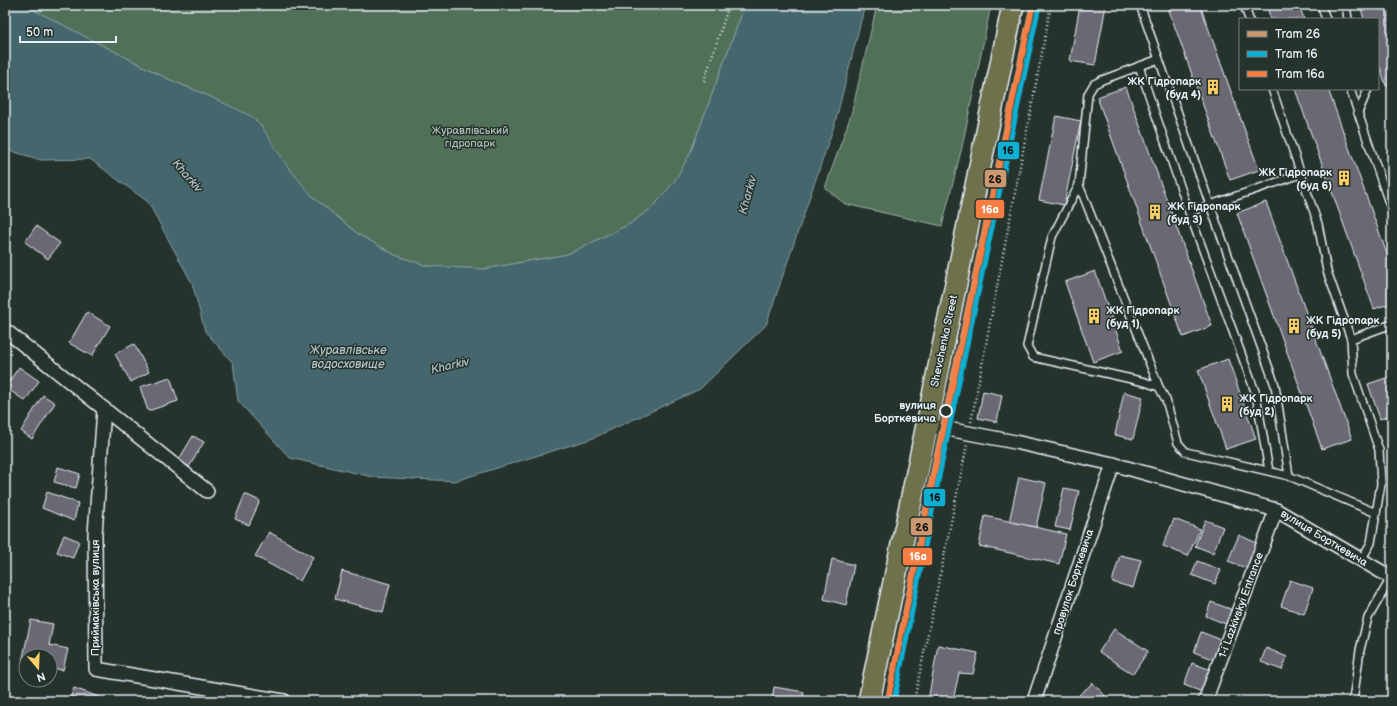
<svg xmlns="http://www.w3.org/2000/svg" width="1397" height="706" font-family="'Balsamiq Sans',sans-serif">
<rect width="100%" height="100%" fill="#26332d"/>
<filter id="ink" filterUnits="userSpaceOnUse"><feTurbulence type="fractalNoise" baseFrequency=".025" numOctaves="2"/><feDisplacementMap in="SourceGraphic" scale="8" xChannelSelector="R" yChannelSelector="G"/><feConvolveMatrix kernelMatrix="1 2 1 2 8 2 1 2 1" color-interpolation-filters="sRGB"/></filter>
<g filter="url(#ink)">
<g fill="#517059" stroke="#9cb0a8">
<polygon points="24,5 745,5 690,154 674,182 653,207 630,224 568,254 485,269 427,266 395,255 358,234 313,197 287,167 276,150 211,97 168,79"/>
<polygon points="877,5 991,5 962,147 942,226 845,204 825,188 851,115"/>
</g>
<polygon fill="#45666c" stroke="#869ea4" points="5,5 24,5 168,79 211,97 251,116 262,127 288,167 313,197 358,234 395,255 427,266 485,269 568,254 630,224 653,207 674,182 690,154 745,5 865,5 835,123 766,325 700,389 591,439 455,481 373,477 290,458 238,401 233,363 205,331 192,283 148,202 90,159 41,160 5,149"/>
<g fill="#6a6773" stroke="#e8f1f8">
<polygon points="1080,5 1106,5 1095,65 1070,61"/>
<polygon points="1167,5 1200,5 1259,170 1230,180"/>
<polygon points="1266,5 1299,5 1304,19 1271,19"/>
<polygon points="1360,5 1392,5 1392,85 1386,86 1378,61 1378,19 1364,19"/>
<polygon points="1126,87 1212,326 1183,337 1097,97"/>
<polygon points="1295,89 1328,89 1392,268 1392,303 1374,309"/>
<polygon points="1056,116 1081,121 1064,205 1039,200"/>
<polygon points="1266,202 1352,439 1322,449 1237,213"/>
<polygon points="36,226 60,243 48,259 25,242"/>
<polygon points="1095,271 1123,351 1093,362 1065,282"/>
<polygon points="87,312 110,326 92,356 69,343"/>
<polygon points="134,344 149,372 131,382 115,354"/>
<polygon points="1228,359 1256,439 1226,449 1198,370"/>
<polygon points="19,367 39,381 25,401 5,387"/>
<polygon points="1392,376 1392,415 1380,419 1368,384"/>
<polygon points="170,377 178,401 148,411 140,387"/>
<polygon points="983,391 1002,395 997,422 978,418"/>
<polygon points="1124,392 1143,397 1133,439 1115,435"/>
<polygon points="43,395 55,403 32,439 21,431"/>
<polygon points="193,436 204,442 189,467 178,461"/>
<polygon points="58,467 80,474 76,488 54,482"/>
<polygon points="1019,477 1046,483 1036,527 1009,522"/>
<polygon points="1064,488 1079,491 1070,530 1055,527"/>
<polygon points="47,492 78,503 74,521 42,508"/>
<polygon points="245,494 260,501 249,525 235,519"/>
<polygon points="985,516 1066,534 1059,564 979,546"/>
<polygon points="1174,519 1200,529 1188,556 1163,546"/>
<polygon points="1205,520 1223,527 1213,553 1195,546"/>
<polygon points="269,532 313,557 300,581 255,556"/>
<polygon points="64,535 79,541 73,558 57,552"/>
<polygon points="1239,535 1259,544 1248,569 1228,561"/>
<polygon points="1120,555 1141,560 1133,588 1112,582"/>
<polygon points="832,559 854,565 846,605 824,599"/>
<polygon points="1197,561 1221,570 1215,584 1192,575"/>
<polygon points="342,571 390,584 383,612 335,599"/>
<polygon points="1290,580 1313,588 1304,614 1281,606"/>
<polygon points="1211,602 1233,610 1228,625 1206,616"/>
<polygon points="31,620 53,624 49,645 68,649 63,670 50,668 50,656 26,656 26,663 22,662"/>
<polygon points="1114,629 1148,651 1133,674 1099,652"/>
<polygon points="1201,632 1224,641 1217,661 1194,652"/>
<polygon points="938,645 978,653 973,674 959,673 953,700 956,701 928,701"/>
<polygon points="1266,648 1287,657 1282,670 1261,662"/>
<polygon points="1192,663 1214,671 1205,693 1184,685"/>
<polygon points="1093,683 1110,701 1085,701 1079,695"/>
<polygon points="774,687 804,692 802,701 772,701"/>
<polygon points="74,688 110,701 69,701"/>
<polygon points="154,695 173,698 172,701 153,701"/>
</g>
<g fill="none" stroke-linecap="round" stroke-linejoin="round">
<defs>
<g id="lane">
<polyline points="1140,5 1210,205 1189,212"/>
<polyline points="1244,5 1249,19"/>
<polyline points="1321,5 1326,19"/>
<polyline points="1346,5 1348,19"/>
<polyline points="1139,66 1189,212 1256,394 1269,471"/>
<polyline points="1272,89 1318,224 1327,271 1351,339 1353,374 1379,450 1381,484 1371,543 1361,560"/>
<polyline points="1350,89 1392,212"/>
<polyline points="1358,113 1368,89"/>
<polyline points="1079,185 1088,94 1094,84 1102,80 1159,59"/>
<polyline points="1351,339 1392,324"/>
<polyline points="1159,387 1079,185 1052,237 1027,346 1033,357 1145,382 1159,387 1166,400 1178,443 1186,452 1289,476 1275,385 1210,205 1301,174"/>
<polyline points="1289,476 1376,513"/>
<polyline points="1353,701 1360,650 1368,618 1391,578"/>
</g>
<g id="street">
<polyline points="5,330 207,491"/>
<polyline points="104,409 95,534 96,669 284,701"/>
<polyline points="927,425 1015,442 1113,464 1276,510 1392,578"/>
<polyline points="1034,701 1113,464"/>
<polyline points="1205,701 1276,510"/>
</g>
<polyline id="primary" points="869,701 927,425 1013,5"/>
</defs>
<use href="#lane" stroke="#e8f1f8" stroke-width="10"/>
<use href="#street" stroke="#e8f1f8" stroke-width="16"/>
<use href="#primary" stroke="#e8f1f8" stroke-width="24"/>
<g stroke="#e8f1f8" stroke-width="2.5" stroke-dasharray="1 3" stroke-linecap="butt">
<polyline points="704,81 729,5"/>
<polyline points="971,422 1051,5"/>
<polyline points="914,701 967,445"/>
</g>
<use href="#lane" stroke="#26332d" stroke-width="7"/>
<use href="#street" stroke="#26332d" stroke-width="13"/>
<use href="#primary" stroke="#6e714b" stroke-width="21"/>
<defs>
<polyline id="tram-1" points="887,701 934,466 1032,5"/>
<polyline id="tram-2" points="894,701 941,467 1039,6"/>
<polyline id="tram-3" points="888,701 936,466 1033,6"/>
</defs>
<use href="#tram-1" stroke="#26332d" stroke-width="8"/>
<use href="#tram-2" stroke="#26332d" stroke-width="8"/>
<use href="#tram-3" stroke="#26332d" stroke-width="8"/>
<use href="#tram-1" stroke="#cd976f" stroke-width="5"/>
<use href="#tram-2" stroke="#0dafd3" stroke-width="5"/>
<use href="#tram-3" stroke="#f77d43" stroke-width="5"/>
</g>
</g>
<defs>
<symbol id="building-bare" viewBox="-9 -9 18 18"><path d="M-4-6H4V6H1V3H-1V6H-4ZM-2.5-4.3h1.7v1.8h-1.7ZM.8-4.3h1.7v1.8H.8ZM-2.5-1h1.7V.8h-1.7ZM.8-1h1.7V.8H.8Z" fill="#ffd166" stroke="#26332d" stroke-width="2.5" paint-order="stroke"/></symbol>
</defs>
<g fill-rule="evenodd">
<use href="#building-bare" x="1202" y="76" width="22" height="22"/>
<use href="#building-bare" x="1333" y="167" width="22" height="22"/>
<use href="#building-bare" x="1144" y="201" width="22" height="22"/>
<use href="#building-bare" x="1083" y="305" width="22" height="22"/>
<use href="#building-bare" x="1283" y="315" width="22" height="22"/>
<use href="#building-bare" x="1216" y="393" width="22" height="22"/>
</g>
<circle fill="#26332d" stroke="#e8f1f8" stroke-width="2" cx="946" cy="411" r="6"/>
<g text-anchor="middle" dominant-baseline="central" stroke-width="3" stroke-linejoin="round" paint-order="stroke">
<g font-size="11" font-weight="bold" fill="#e8f1f8" stroke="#26332d" text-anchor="start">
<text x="1201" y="81" text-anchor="end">ЖК Гідропарк<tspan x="1201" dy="13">(буд 4)</tspan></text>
<text x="1332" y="172" text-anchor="end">ЖК Гідропарк<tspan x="1332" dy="13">(буд 6)</tspan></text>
<text x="1167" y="206">ЖК Гідропарк<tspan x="1167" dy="13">(буд 3)</tspan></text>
<text x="1106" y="310">ЖК Гідропарк<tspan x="1106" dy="13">(буд 1)</tspan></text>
<text x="1306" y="320">ЖК Гідропарк<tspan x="1306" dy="13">(буд 5)</tspan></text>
<text x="1239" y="398">ЖК Гідропарк<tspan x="1239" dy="13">(буд 2)</tspan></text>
</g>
<g font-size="11" fill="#acbdb8" stroke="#26332d">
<text x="470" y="130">Журавлівський<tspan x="470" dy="13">гідропарк</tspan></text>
</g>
<g font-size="11" fill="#e8f1f8" stroke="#26332d">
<text transform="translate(944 341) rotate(-78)">Shevchenka Street</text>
<text transform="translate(1324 538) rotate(31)">вулиця Борткевича</text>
<text transform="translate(1073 582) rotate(-72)">провулок Борткевича</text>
<text transform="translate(95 598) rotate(-90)">Приймаківська вулиця</text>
<text transform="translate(1241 605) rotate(-70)">1-i Lazkivskyi Entrance</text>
</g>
<g font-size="11" font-weight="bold" fill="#e8f1f8" stroke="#26332d" text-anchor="end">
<text x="936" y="405">вулиця<tspan x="936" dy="13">Борткевича</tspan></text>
</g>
<g font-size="12" font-style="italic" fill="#afc0c7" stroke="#26332d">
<text transform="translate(187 176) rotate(49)">Kharkiv</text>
<text transform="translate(748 195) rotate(-75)">Kharkiv</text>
<text x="348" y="350">Журавлівське<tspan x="348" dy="14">водосховище</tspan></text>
<text transform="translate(450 366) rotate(-13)">Kharkiv</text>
</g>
</g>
<g stroke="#26332d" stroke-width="1.5">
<rect x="997" y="141" width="23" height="19" rx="4" fill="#0dafd3"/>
<rect x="984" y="169" width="23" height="19" rx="4" fill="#cd976f"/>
<rect x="975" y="199" width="30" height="20" rx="4" fill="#f77d43"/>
<rect x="923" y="488" width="23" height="19" rx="4" fill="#0dafd3"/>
<rect x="910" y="517" width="23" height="19" rx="4" fill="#cd976f"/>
<rect x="902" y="547" width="31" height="19" rx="4" fill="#f77d43"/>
</g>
<g font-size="11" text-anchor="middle" font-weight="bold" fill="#fff">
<text x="990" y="213">16a</text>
<text x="918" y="560">16a</text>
</g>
<g font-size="11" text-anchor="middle" font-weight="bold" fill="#111">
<text x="1008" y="154">16</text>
<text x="995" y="183">26</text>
<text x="935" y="501">16</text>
<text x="922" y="531">26</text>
</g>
<rect width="1397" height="706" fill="none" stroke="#26332d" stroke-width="20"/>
<rect x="10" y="10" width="1377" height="686" fill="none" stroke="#e8f1f8" stroke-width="1.5" filter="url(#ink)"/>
<rect x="1239" y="18" width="140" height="72" fill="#26332d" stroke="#747f7e"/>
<rect x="1247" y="31" width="20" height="6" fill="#cd976f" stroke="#747f7e"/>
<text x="1275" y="38" font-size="12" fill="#e8f1f8">Tram 26</text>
<rect x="1247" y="51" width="20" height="6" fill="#0dafd3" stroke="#747f7e"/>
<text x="1275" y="58" font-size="12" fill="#e8f1f8">Tram 16</text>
<rect x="1247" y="71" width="20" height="6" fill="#f77d43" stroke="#747f7e"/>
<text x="1275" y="78" font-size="12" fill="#e8f1f8">Tram 16a</text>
<g transform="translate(38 668) rotate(161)"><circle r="19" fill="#26332d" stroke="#747f7e"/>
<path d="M0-3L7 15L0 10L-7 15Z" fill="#ffd166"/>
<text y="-6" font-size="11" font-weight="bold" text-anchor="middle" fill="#e8f1f8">N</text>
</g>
<path d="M20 36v6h96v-6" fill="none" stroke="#e8f1f8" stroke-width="2"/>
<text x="26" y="36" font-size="12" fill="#e8f1f8" stroke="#26332d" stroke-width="3" paint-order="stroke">50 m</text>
</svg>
